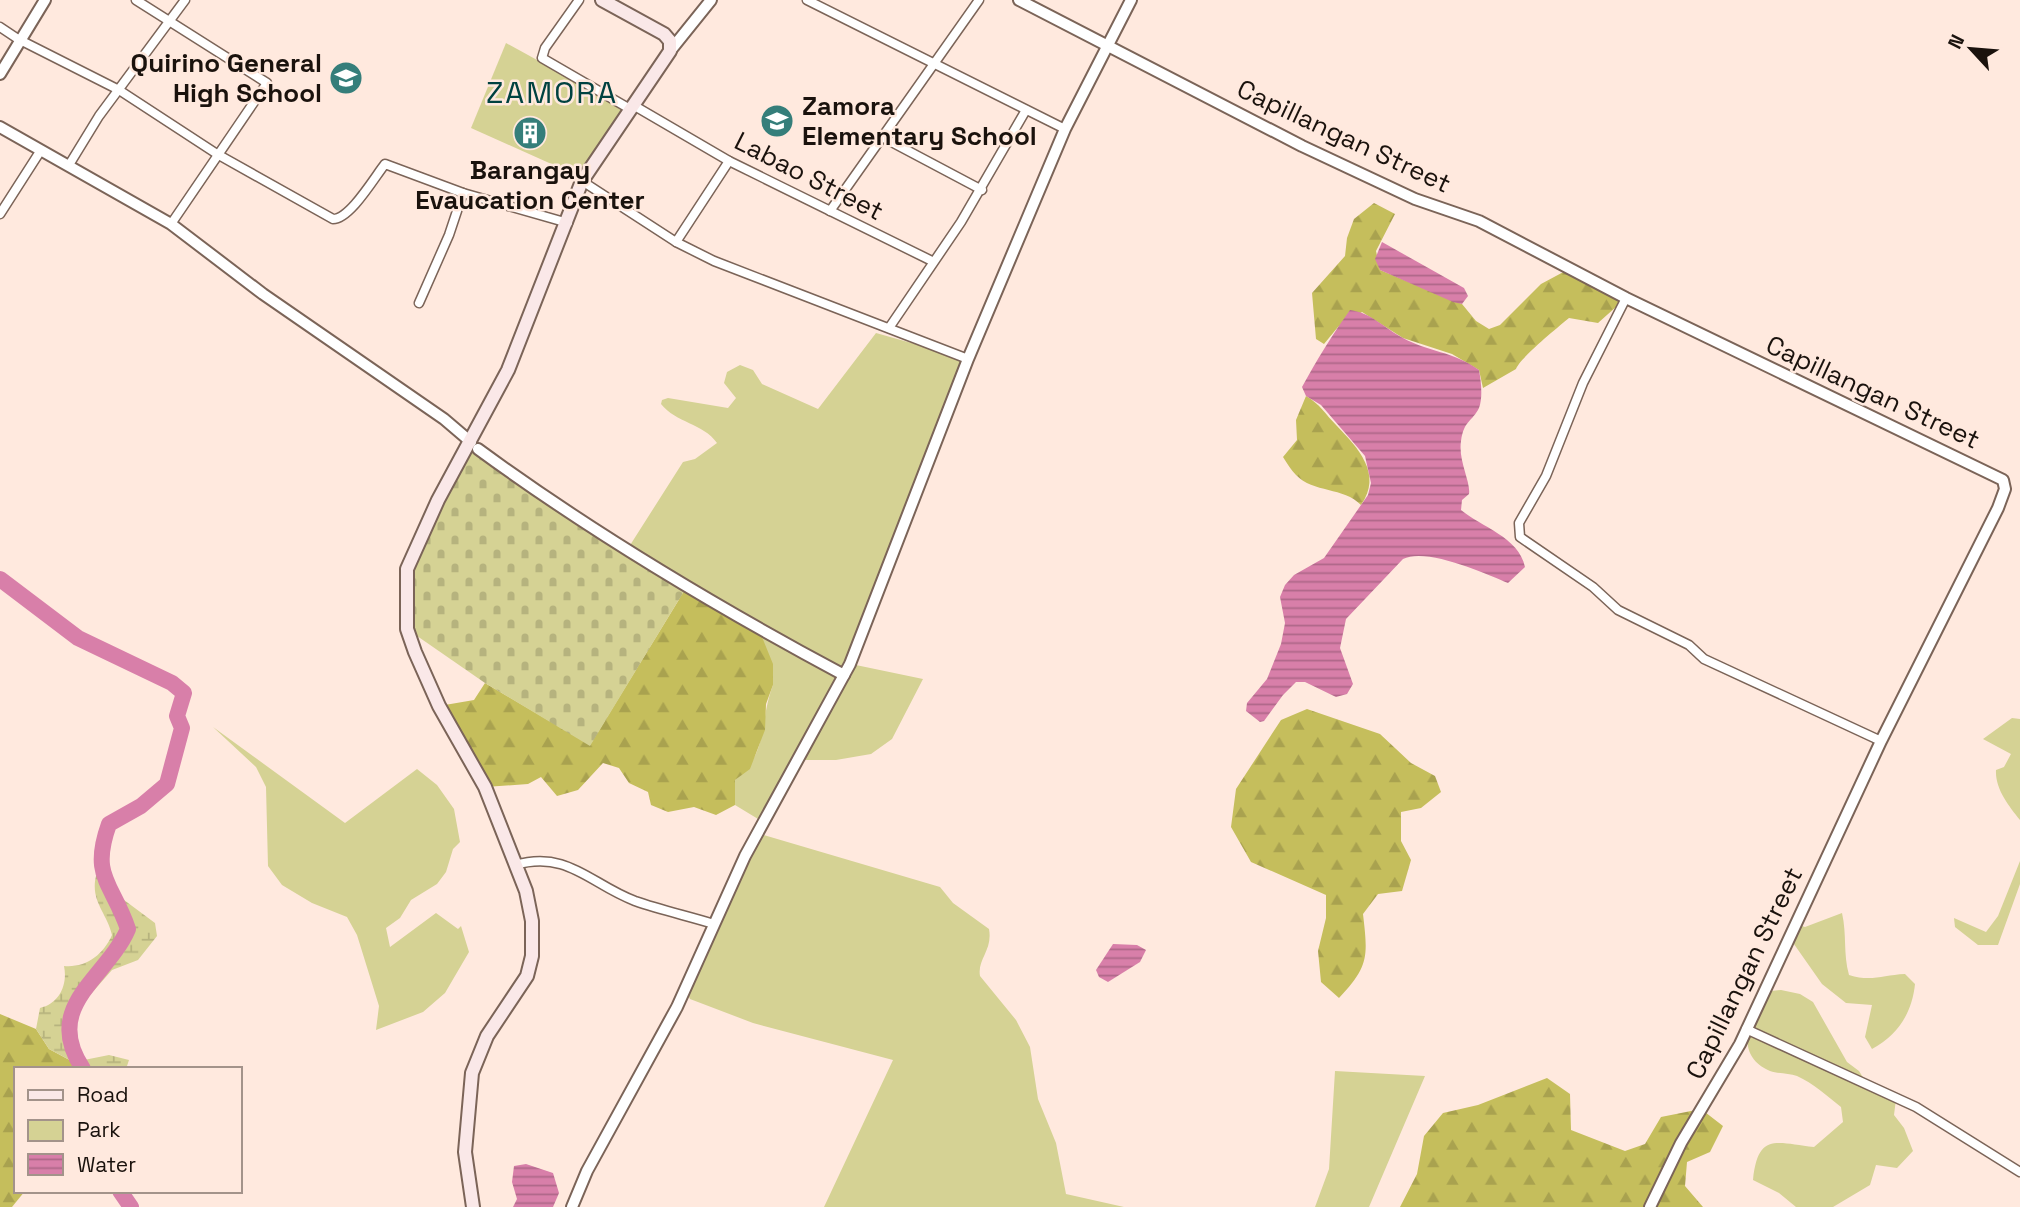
<svg xmlns="http://www.w3.org/2000/svg" width="2020" height="1207" font-family="'Space Grotesk',sans-serif">
<defs>
<pattern id="forest-firs" width="22" height="20" patternUnits="userSpaceOnUse" patternTransform="scale(1.75)"><rect width="22" height="20" fill="#c5be5c"/><path d="M5 1l3.5 6h-7zM16 11l3.5 6h-7z" fill="#a9a24f"/></pattern>
<pattern id="wetland-marsh" width="20" height="14" patternUnits="userSpaceOnUse" patternTransform="scale(1.75)"><rect width="20" height="14" fill="#d5d294"/><path d="M1 5h8M5 5V1M11 12h8M15 12V8" fill="none" stroke="#b6b37e"/></pattern>
<pattern id="cemetery-stones" width="16" height="16" patternUnits="userSpaceOnUse" patternTransform="scale(1.75)"><rect width="16" height="16" fill="#d5d294"/><path d="M2 7V4a2 2 0 0 1 4 0v3zM10 15v-3a2 2 0 0 1 4 0v3z" fill="#b6b37e"/></pattern>
<pattern id="water-rules" width="6" height="5" patternUnits="userSpaceOnUse" patternTransform="scale(1.75)"><rect width="6" height="5" fill="#d87fa9"/><path d="M0 2.5h6" fill="none" stroke="#ae6788"/></pattern>
</defs>
<rect width="100%" height="100%" fill="#ffe9de"/>
<g fill="#d5d294">
<polygon points="506,43 628,110 587,180 471,128"/>
<path d="M876,333l92,26 -117,305 72,15 -31,60 -21,15 -35,6h-38l-35,62 -28,-17v-25c34,-26 24,-59 38,-95l-146,-135 56,-88 12,-3 22,-16c-14,-20 -41,-20 -56,-39l1,-4 6,-2 60,10 8,-10 -12,-15 3,-11 13,-7 13,5 9,14 56,25z"/>
<path d="M2012,718l8,1v101c-11,-14 -25,-31 -24,-50l8,-3 7,-13 -28,-15z"/>
<polygon points="213,727 345,823 417,769 437,785 454,809 460,842 453,849 446,872 437,884 411,900 400,918 386,928 390,947 436,913 458,929 461,926 469,952 445,993 423,1012 376,1030 379,1006 357,935 347,917 312,903 282,885 268,866 266,787 256,767"/>
<path d="M757,833l183,54 13,16 36,26c4,21 -12,30 -9,47l36,44 14,27 8,52 18,44 10,51 58,13h-300l69,-147 -140,-37 -63,-24 -5,-10z"/>
<polygon points="2020,861 2020,884 1998,945 1978,945 1955,927 1954,918 1986,932 1998,916"/>
<path d="M1842,913c5,22 1,40 7,62 22,7 34,0 56,-1l10,10c-3,29 -17,51 -43,65l-7,-12 7,-32 -26,-2 -24,-19 -33,-47 6,-13 10,3z"/>
<path d="M1781,990l19,4 13,8 34,60 12,9 10,16 27,12 -2,16 10,13 9,23 -16,17 -21,-3 -6,20 -37,22h-37l-17,-14 -26,-13c5,-48 23,-37 61,-33l29,-25 -2,-15c-14,-11 -28,-24 -44,-31 -8,-3 -19,-2 -27,-5 -38,-17 -19,-52 -7,-79z"/>
<polygon points="1335,1071 1425,1076 1369,1207 1315,1207 1329,1169"/>
</g>
<g fill="url(#forest-firs)">
<path d="M1374,203l21,11 -19,37 4,19 82,34 14,17 13,8 11,-4 41,-41 28,-15 57,29 -28,25 -29,-5c-12,10 -49,40 -53,51l-33,19 -4,-18 -27,-16 -49,-16 -41,-26 -24,15 -14,17 -8,-5 -4,-46 33,-37 2,-18 7,-19z"/>
<path d="M1306,396c14,8 19,18 31,30 21,22 46,48 24,79 -17,-18 -48,-12 -65,-30 -5,-5 -9,-12 -13,-18l14,-17 -1,-20z"/>
<polygon points="686,588 762,637 773,664 773,685 766,704 765,730 750,769 735,780 735,805 716,815 694,807 668,812 651,805 648,792 629,783 619,768 603,763 578,790 557,796 541,777 528,784 485,787 439,706 474,700 485,683 590,745"/>
<path d="M1307,709l73,25 31,29 24,13 6,16 -20,16 -20,4v29l10,19 -9,31 -24,3 -15,20c5,43 6,52 -24,84l-18,-16 -3,-31 8,-33v-23l-75,-33 -20,-35 5,-38 45,-69z"/>
<polygon points="0,1014 36,1029 49,1049 77,1064 78,1069 16,1069 16,1191 25,1191 12,1207 0,1207"/>
<polygon points="1547,1078 1570,1094 1571,1130 1625,1151 1645,1144 1661,1117 1701,1109 1723,1126 1710,1152 1687,1162 1685,1186 1703,1207 1400,1207 1417,1174 1424,1136 1443,1113 1478,1105"/>
</g>
<path fill="url(#wetland-marsh)" d="M96,876l16,1 8,20 35,26 2,13 -19,24 -26,10 -22,25 -14,20 -4,28 12,17 25,-5 20,5 -3,9h-48l-1,-5 -28,-15 -13,-20 4,-21c19,-4 28,-23 24,-42 22,2 39,-11 48,-31 -5,-22 -22,-34 -16,-59z"/>
<polygon fill="url(#cemetery-stones)" points="471,442 686,588 590,746 485,683 407,629 413,551"/>
<g fill="url(#water-rules)">
<polygon points="1382,242 1464,288 1468,296 1462,304 1453,302 1380,270 1375,259"/>
<path d="M1350,310c22,3 34,18 53,28 25,14 50,13 76,32 2,11 4,27 0,38 -7,14 -15,12 -18,33 -3,20 10,41 8,53l-7,6 -1,10c20,17 58,27 64,57l-17,16c-23,-10 -82,-36 -105,-24l-57,60 -6,29 13,36 -6,10 -11,3 -31,-15h-9l-13,13 -19,26 -4,1 -14,-11 1,-8 20,-24 14,-35 4,-21 -5,-26 5,-12 9,-10 30,-17 44,-63 3,-12 -6,-27 -44,-51 -15,-9 -4,-9c15,-27 30,-52 48,-77z"/>
<polygon points="1113,944 1137,945 1146,950 1140,962 1108,982 1099,977 1096,970"/>
<polygon points="526,1164 553,1173 559,1193 553,1207 513,1207 517,1199 512,1182 514,1166"/>
</g>
<g fill="none" stroke-linecap="round" stroke-linejoin="round">
<g stroke="#d87fa9" stroke-width="16">
<path d="M0,579l78,59 94,45 12,10 -7,23 5,12 -15,56 -26,22 -32,18c-19,53 3,58 19,105 -21,49 -87,77 -45,140"/>
<polyline points="120,1191 131,1207"/>
</g>
<defs>
<g id="minor">
<polyline points="136,0 267,83 171,224"/>
<polyline points="579,0 545,48 542,58 630,109"/>
<polyline points="807,0 1065,129"/>
<path d="M0,27l18,12 101,51 98,64 116,65c17,0 41,-41 52,-55l78,29 105,30"/>
<polyline points="633,105 729,161 932,261"/>
<polyline points="882,137 982,190"/>
<polyline points="69,165 99,116 185,0"/>
<polyline points="582,181 676,242 714,261 968,359"/>
<polyline points="830,211 979,0"/>
<polyline points="0,214 41,150"/>
<polyline points="676,242 729,161"/>
<polyline points="1626,298 1583,383 1546,476 1519,523 1520,537 1593,587 1618,610 1689,645 1704,659 1881,741"/>
<polyline points="419,303 449,235 463,193"/>
<polyline points="889,328 961,222 1026,110"/>
<path d="M515,865c53,-15 75,19 120,36 26,9 53,15 79,23"/>
<polyline points="1746,1029 1916,1107 2020,1172"/>
</g>
<g id="tertiary">
<polyline points="1019,0 1302,146 1415,199 1479,221 1626,298 2003,480 2005,489 1998,508 1881,741 1740,1044 1681,1143 1650,1207"/>
<polyline points="670,51 711,0"/>
<polyline points="0,74 45,0"/>
<polyline points="0,127 171,224 263,294 444,419 471,442"/>
<path d="M478,449c116,85 239,158 366,226"/>
<polyline points="572,1207 587,1171 677,1007 745,856 850,664 968,359 1065,129 1131,0"/>
</g>
<polyline id="secondary" points="473,1207 465,1152 472,1073 487,1036 527,976 532,956 532,921 526,891 485,787 439,706 415,652 407,629 407,569 438,500 508,370 582,181 670,51 670,41 664,34 602,0"/>
</defs>
<use href="#minor" stroke="#7b6458" stroke-width="11"/>
<use href="#tertiary" stroke="#7b6458" stroke-width="14"/>
<use href="#secondary" stroke="#7b6458" stroke-width="16"/>
<use href="#minor" stroke="#fff" stroke-width="8"/>
<use href="#tertiary" stroke="#fff" stroke-width="10"/>
<use href="#secondary" stroke="#fae8e8" stroke-width="12"/>
</g>
<defs>
<symbol id="school-disc" viewBox="-11 -11 22 22"><circle r="9.5" fill="#357e7a" stroke="#ffe9de"/><path d="M0-5L7-2L0 1L-7-2ZM-4 1L0 2.5L4 1V4Q0 6-4 4Z" fill="#fff"/></symbol>
<symbol id="building-disc" viewBox="-11 -11 22 22"><circle r="9.5" fill="#357e7a" stroke="#ffe9de"/><path d="M-4-6H4V6H1V3H-1V6H-4ZM-2.5-4.3h1.7v1.8h-1.7ZM.8-4.3h1.7v1.8H.8ZM-2.5-1h1.7V.8h-1.7ZM.8-1h1.7V.8H.8Z" fill="#fff"/></symbol>
</defs>
<g fill-rule="evenodd">
<use href="#school-disc" x="327" y="59" width="38" height="38"/>
<use href="#school-disc" x="758" y="102" width="38" height="38"/>
<use href="#building-disc" x="511" y="114" width="38" height="38"/>
</g>
<g text-anchor="middle" dominant-baseline="central" stroke-width="5" stroke-linejoin="round" paint-order="stroke">
<g font-size="26" font-weight="bold" fill="#1a120d" stroke="#ffe9de" text-anchor="end">
<text x="322" y="63">Quirino General<tspan x="322" dy="30">High School</tspan></text>
<text x="802" y="106" text-anchor="start">Zamora<tspan x="802" dy="30">Elementary School</tspan></text>
<text x="530" y="170" text-anchor="middle">Barangay<tspan x="530" dy="30">Evaucation Center</tspan></text>
</g>
<g font-size="26" fill="#1a120d" stroke="#ffe9de">
<text transform="translate(1344 136) rotate(25)">Capillangan Street</text>
<text transform="translate(809 176) rotate(27)">Labao Street</text>
<text transform="translate(1873 392) rotate(25)">Capillangan Street</text>
<text transform="translate(1744 973) rotate(-64)">Capillangan Street</text>
</g>
<g font-size="30" letter-spacing="2" fill="#004240" stroke="#ffe9de">
<text x="552" y="92">ZAMORA</text>
</g>
</g>
<rect x="14" y="1067" width="228" height="126" fill="#ffe9de" stroke="#a3938a" stroke-width="2"/>
<rect x="28" y="1090" width="35" height="10" fill="#fae8e8" stroke="#a3938a" stroke-width="2"/>
<text x="77" y="1102" font-size="21" fill="#1a120d">Road</text>
<rect x="28" y="1120" width="35" height="21" fill="#d5d294" stroke="#a3938a" stroke-width="2"/>
<text x="77" y="1137" font-size="21" fill="#1a120d">Park</text>
<rect x="28" y="1154" width="35" height="21" fill="url(#water-rules)" stroke="#a3938a" stroke-width="2"/>
<text x="77" y="1172" font-size="21" fill="#1a120d">Water</text>
<g transform="translate(1971 49) rotate(296)" stroke="#ffe9de" stroke-width="5" paint-order="stroke">
<path d="M0-5L12 26L0 18L-12 26Z" fill="#1a120d"/>
<text y="-10" font-size="19" font-weight="bold" text-anchor="middle" fill="#1a120d">N</text>
</g>
</svg>
